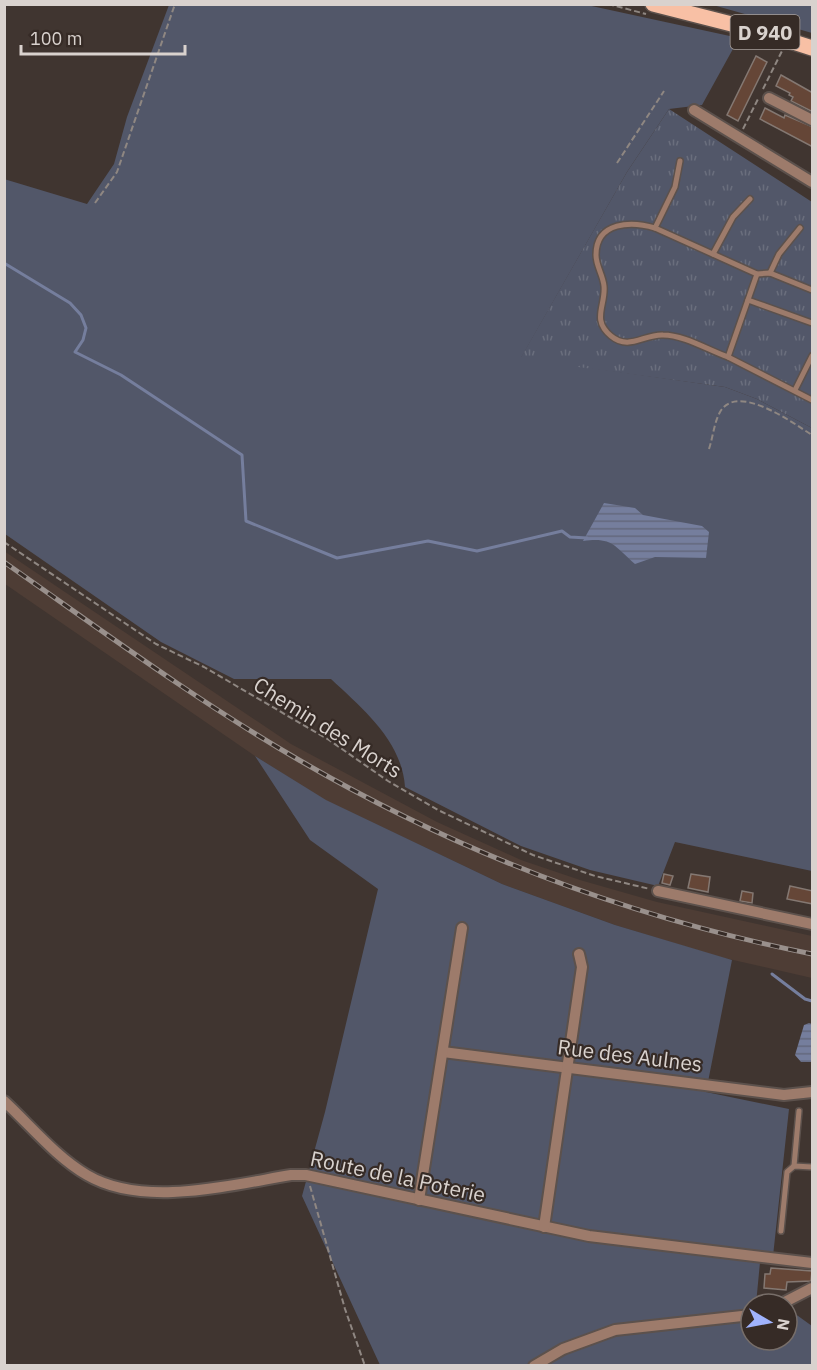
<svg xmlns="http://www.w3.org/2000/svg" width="817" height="1370" font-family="'IBM Plex Sans',sans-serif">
<defs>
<pattern id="park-tufts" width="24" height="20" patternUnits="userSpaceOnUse" patternTransform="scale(1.5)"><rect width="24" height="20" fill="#525769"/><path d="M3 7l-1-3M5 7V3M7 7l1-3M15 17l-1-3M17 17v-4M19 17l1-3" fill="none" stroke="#6a6e7d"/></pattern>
<pattern id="water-rules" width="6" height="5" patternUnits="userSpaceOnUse" patternTransform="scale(1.5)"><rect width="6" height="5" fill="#757e9d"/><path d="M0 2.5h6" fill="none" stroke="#63687c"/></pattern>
</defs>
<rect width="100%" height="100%" fill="#403530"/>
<polygon fill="#4e3d35" points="4,551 291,744 437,822 521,860 580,880 657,902 812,936 812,978 720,957 615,925 502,884 325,800 255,756 5,584"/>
<g fill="#525769">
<path d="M169,5h418l152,33 -37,67 -33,4 -42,63 -106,186 204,29 32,12 55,29v443l-137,-29 -17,44 -68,-16 -69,-24 -116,-59c-3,-46 -42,-78 -74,-108h-97l-73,-37 -156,-108 -1,-355 83,25 27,-40 13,-47z"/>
<polygon points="713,5 812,5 812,33"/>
<polygon points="255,756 326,800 502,884 615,925 732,960 706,1092 789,1109 773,1256 761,1252 756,1304 751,1304 751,1340 787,1340 787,1308 812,1326 812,1365 380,1365 302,1196 325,1112 378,889 310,840"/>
</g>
<polygon fill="url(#park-tufts)" points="669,109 812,202 812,428 757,399 725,387 520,359 627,172"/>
<g fill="url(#water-rules)">
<path d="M604,503l31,5 8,7 59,11 7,6 -3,26 -51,-1 -20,7c-21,-18 -22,-27 -52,-23z"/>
<polygon points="809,1023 812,1024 812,1062 801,1062 795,1055 804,1025"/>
</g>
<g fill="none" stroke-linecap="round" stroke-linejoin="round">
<g stroke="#757e9d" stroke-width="3">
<polyline points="4,263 70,303 81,315 86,328 83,340 75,352 121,375 242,455 246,521 337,558 428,541 477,551 562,531 570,537 587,538"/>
<polyline points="772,974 805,999 812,1001"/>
</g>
</g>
<g fill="#654637" stroke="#847872" stroke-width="1.5">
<polygon points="756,56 767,62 738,121 727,115"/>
<polygon points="781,75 813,93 813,112 791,101 793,97 789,95 790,93 776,86"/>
<polygon points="765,108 784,118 785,115 813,127 813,147 760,119"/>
<polygon points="664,874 673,876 670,885 662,883"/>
<polygon points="691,874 710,877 708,892 688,888"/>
<polygon points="790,886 813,891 813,904 787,899"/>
<polygon points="742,891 753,893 752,903 740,901"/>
<polygon points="771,1268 812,1271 811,1281 787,1282 786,1290 764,1288 765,1274 770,1274"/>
</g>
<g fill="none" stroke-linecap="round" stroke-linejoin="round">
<defs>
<g id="service">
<polyline points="680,161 675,187 655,228 757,274 770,273 812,290"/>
<path d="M655,228c-23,-7 -59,-7 -59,27 0,11 7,20 8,31 2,19 -13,34 7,50 18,15 33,-2 52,-1 21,0 45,15 65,22"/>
<polyline points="713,254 733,217 750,199"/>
<polyline points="770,273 779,254 800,228"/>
<polyline points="757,274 728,357 812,400"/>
<polyline points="748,300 812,323"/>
<polyline points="795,390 812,356"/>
<polyline points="794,1166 799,1111"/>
<polyline points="781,1231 787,1172 794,1166 812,1167"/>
</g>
<g id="minor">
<polyline points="769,98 812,120"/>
<polyline points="694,110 812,182"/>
<polyline points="658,891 812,924"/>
<polyline points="443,1052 784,1095 812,1092"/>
<path d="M4,1101c26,24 52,56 83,74 56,33 144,10 204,0h15l283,61 223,27"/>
<polyline points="419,1200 462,928"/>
<polyline points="544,1227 582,967 579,954"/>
<polyline points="781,1304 812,1288"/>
<polyline points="534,1366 563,1349 615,1330 751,1315"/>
</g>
<polyline id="primary" points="653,4 759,31 812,48"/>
</defs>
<use href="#service" stroke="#5c514c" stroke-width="8"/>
<use href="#minor" stroke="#5c514c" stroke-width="14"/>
<use href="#primary" stroke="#5c514c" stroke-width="18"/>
<g stroke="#8f8782" stroke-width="2" stroke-dasharray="6 3" stroke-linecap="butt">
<polyline points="608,4 646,14"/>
<polyline points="763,89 782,51"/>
<polyline points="743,129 758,99"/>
<polyline points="617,163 664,91"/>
<polyline points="95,203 117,172 175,4"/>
<path d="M709,449c4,-12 5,-26 11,-37 17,-30 73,11 92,23"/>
<polyline points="4,542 156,644 204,667 329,740 388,781 438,810 533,855 595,876 650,889"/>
<polyline points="310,1186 345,1309 365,1366"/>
</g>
<use href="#service" stroke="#9d7b6b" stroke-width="5"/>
<use href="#minor" stroke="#9d7b6b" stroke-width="10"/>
<use href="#primary" stroke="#f8c0a5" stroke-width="15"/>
<defs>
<path id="rail" d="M4,562c97,68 193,139 295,198 160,93 332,158 513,194"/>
</defs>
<use href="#rail" stroke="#99908c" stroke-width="5"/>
<use href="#rail" stroke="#362b26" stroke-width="3" stroke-dasharray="9" stroke-linecap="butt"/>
</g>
<g text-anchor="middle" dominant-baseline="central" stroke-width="4.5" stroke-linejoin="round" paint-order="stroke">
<rect fill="#362b26" stroke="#a8a09c" stroke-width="1.5" x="730.5" y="15" width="69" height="34" rx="4.5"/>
<g font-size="20" font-weight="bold" fill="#d9d2ce">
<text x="765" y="32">D 940</text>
</g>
<g font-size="21" fill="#d9d2ce" stroke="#362b26">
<text transform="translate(328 727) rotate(32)">Chemin des Morts</text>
<text transform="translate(630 1055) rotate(7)">Rue des Aulnes</text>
<text transform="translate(398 1176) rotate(12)">Route de la Poterie</text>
</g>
</g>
<rect width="817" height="1370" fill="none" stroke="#d9d2ce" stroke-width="12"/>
<g transform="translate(769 1322) rotate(100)"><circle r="28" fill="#362b26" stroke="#776e69" stroke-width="1.5"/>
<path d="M0-4.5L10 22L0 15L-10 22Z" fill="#a0b3fd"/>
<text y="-9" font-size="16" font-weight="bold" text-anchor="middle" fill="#d9d2ce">N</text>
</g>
<path d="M21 45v9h164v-9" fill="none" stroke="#d9d2ce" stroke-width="3"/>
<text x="30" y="45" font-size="18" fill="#d9d2ce" stroke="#362b26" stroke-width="4.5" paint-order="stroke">100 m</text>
</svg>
